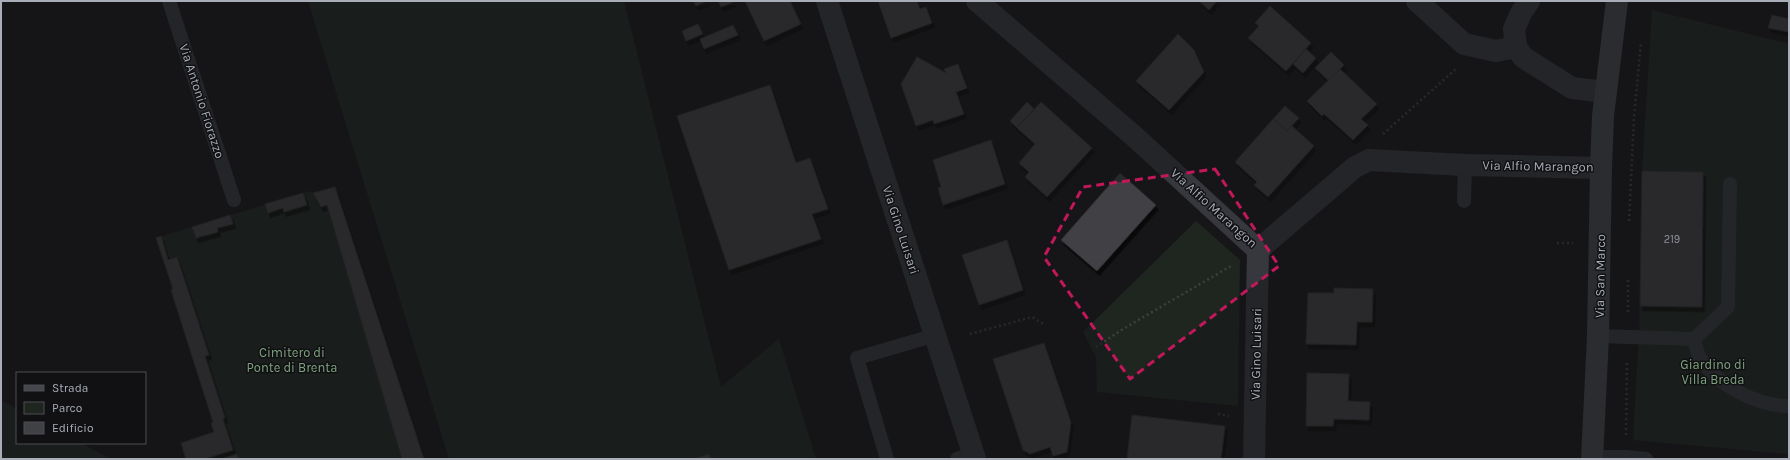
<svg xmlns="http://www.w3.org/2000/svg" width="1790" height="460" font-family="Karla,sans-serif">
<defs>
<filter id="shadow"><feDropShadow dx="2.5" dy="4.5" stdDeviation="0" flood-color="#0009"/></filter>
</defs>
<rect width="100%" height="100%" fill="#161618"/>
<g fill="#1e261f">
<polygon points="308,1 624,1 721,387 779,339 816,459 449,459"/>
<polygon points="1652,10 1789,44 1789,454 1633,440 1639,337 1642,171"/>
<polygon points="335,187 424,459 186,459 181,443 214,432 211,423 213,422 171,290 173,289 156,238 310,191 313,193"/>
<polygon points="1196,221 1240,260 1238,406 1097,392 1096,357 1083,332"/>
<polygon points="1,400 17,409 17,443 81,443 111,459 1,459"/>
</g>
<g fill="#404145" stroke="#303034" filter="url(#shadow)">
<polygon points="693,1 707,1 696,6"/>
<polygon points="718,1 733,1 734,2 721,7"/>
<polygon points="745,1 790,1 801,24 764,41"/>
<polygon points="878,1 917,1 920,9 926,7 932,23 891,38"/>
<polygon points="1199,1 1217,1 1209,10"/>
<polygon points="1270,6 1311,43 1286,71 1248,38 1259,26 1255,23"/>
<polygon points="1772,15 1789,19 1789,32 1768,28"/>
<polygon points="698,24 703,34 686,41 682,31"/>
<polygon points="733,25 738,35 704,49 700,39"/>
<polygon points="1178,34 1194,50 1204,72 1169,110 1136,81"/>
<polygon points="1306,49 1316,58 1303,73 1293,64"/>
<polygon points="1331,52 1344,65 1329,81 1315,68"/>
<polygon points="917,57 946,73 944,69 958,64 967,88 956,92 964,114 934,124 933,120 916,126 901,84"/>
<polygon points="1340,69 1377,104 1361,119 1368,125 1353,140 1324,114 1322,116 1307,101"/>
<polygon points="770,85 796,163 810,158 828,209 812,214 821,239 729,270 677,116"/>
<polygon points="1027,102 1034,109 1017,128 1010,121"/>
<polygon points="1041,102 1092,148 1047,197 1025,177 1029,172 1019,163 1035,144 1017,128"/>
<polygon points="1285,106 1299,118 1287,131 1273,119"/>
<polygon points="1273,119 1287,131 1292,126 1314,146 1268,197 1254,185 1257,182 1235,162"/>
<polygon points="991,140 1005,184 943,205 938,188 941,187 933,160"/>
<polygon points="1642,171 1703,172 1702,307 1640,306"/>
<polygon points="1120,173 1156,205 1097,271 1061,240"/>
<polygon points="335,187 424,459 402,459 327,205 321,207 313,193"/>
<polygon points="303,193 307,205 284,212 283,208 268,213 265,204"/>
<polygon points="230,215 233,224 217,228 218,232 196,238 192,227"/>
<polygon points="161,236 168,260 177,257 209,355 205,356 225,418 223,419 233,450 204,459 186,459 181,443 214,432 211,423 213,422 171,290 173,289 156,238"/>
<polygon points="1007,240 1023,290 979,305 962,255"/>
<polygon points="1334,288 1373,289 1372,322 1357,322 1356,345 1306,344 1308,293 1334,293"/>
<polygon points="1044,343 1071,422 1067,452 1053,456 1050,447 1030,454 1023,450 993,359"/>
<polygon points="1307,373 1349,374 1348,401 1370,402 1369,420 1334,419 1333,426 1306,426"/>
<polygon points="1132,415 1225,426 1221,459 1127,459"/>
<polygon points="237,454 239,459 222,459"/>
<polygon points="709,454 711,459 692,459"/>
</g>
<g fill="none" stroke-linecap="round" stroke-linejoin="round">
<g stroke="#3d3f44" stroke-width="2.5" stroke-dasharray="2 3" stroke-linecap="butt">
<polyline points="1383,134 1457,68"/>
<polyline points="1629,221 1634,117 1641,42"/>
<polyline points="1557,243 1573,243"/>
<polyline points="1628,280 1628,315"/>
<polyline points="970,334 1032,317 1045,325"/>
<polyline points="1096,347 1123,329 1231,266"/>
<polyline points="1218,414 1229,416"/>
<polyline points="1626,435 1627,360"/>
</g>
<g stroke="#37383d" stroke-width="14">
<polyline points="169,1 234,200"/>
<polyline points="1464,201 1465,165"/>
<path d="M1598,336l96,3c2,6 3,15 7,20 17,27 57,47 88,47"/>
<polyline points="1694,339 1728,307 1730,184"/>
<polyline points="1592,457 1626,457 1646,459"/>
<polyline points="887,459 857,358 936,335"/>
<polyline points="957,459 973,454"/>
</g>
<g stroke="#37383d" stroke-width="22">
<polyline points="827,1 975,459"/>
<polyline points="977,1 1135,137 1258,250 1355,167 1369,160 1465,165 1601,168"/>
<polyline points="1417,1 1464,44 1496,51 1516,47"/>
<polyline points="1529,1 1521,13 1514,29 1516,47 1523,57 1572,88 1605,92"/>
<polyline points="1254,459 1258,250"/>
</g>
<polyline stroke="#45474d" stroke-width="22" points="1592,459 1598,336 1601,168 1603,116 1617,1"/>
</g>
<path d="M0 0H1790V460H0ZM1215,169l64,97 -149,113 -86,-122 39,-70z" fill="#161618" fill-opacity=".55" fill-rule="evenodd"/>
<path fill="none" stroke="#c2185b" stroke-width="3" stroke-dasharray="8 5" stroke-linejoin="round" d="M1215,169l64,97 -149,113 -86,-122 39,-70z"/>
<g text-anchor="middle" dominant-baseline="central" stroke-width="3" stroke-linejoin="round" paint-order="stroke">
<g font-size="11" fill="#8e929b">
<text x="1672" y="239">219</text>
</g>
<g font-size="13" fill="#a8adb8" stroke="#111113">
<text transform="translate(202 101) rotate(72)">Via Antonio Fiorazzo</text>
<text transform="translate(1538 166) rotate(1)">Via Alfio Marangon</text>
<text transform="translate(1214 208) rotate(42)">Via Alfio Marangon</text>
<text transform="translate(901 230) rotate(72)">Via Gino Luisari</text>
<text transform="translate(1600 276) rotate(-89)">Via San Marco</text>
<text transform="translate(1256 354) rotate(-89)">Via Gino Luisari</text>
</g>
<g font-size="13" fill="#7fa381" stroke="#111113">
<text x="292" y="352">Cimitero di<tspan x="292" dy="15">Ponte di Brenta</tspan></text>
<text x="1713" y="364">Giardino di<tspan x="1713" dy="15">Villa Breda</tspan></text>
</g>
</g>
<rect width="1790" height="460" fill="none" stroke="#a8adb8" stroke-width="4"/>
<rect x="16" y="372" width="130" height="72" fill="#111113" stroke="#4d4f55"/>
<rect x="24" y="385" width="20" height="6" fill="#45474d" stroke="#4d4f55"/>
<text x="52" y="392" font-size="12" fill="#a8adb8">Strada</text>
<rect x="24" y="402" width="20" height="12" fill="#1e261f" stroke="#4d4f55"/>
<text x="52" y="412" font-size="12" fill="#a8adb8">Parco</text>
<rect x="24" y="422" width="20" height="12" fill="#404145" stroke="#4d4f55"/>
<text x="52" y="432" font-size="12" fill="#a8adb8">Edificio</text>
</svg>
